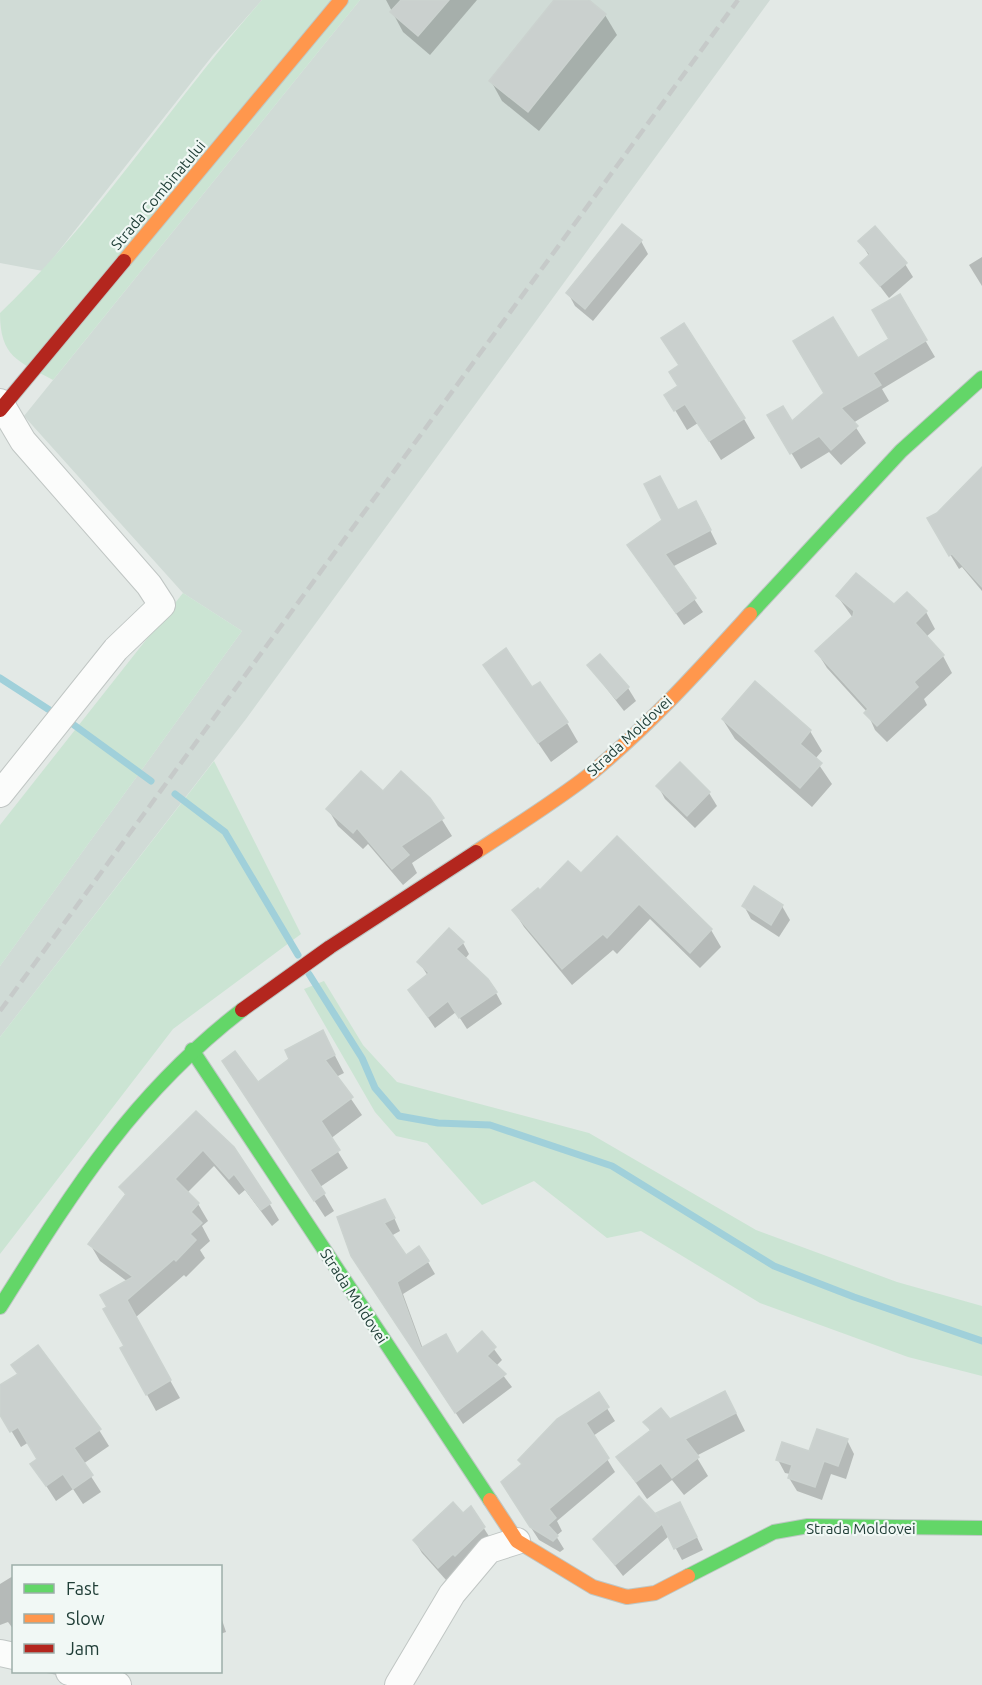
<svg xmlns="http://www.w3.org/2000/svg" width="982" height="1685" font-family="Ubuntu,sans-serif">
<rect width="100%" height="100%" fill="#e3e9e6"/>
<g fill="#d0dbd6">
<polygon points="0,0 262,0 213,55 43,271 0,263"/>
<polygon points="360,0 770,0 246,719 0,1037 0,966 242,631 183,593 24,416"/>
</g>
<g fill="#cbe4d3">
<path d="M262,0h98l-307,380c-35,-19 -53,-23 -53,-67 98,-94 172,-211 262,-313z"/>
<polygon points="183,593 242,631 0,966 0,825"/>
<polygon points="214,761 301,934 173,1029 0,1254 0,1037"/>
<polygon points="324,981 363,1045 397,1082 589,1133 756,1230 897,1282 982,1306 982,1376 908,1357 760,1303 641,1231 607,1238 534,1181 482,1205 427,1143 396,1136 375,1112 304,989"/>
</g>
<g fill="#0003">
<polygon points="386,0 477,0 430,55 403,32"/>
<polygon points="556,0 587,0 605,15 617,35 539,131 502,101 491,81"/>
<polygon points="641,241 648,254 593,321 575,306 568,293"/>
<polygon points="860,241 905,264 913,277 889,298 862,263 869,256"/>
<polygon points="982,257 982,286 969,265"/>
<polygon points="899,296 935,357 882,389 889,401 853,423 866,443 841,465 829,452 801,469 769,416 792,424 857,361 891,340"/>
<polygon points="675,358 744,419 755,438 721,460 698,423 687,430 666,395 679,387 680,366"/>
<polygon points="982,470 982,591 962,567 959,569 937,533 938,514"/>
<polygon points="678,512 703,516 717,544 672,567 703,612 684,625 629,546"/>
<polygon points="838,597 926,612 935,629 926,637 943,656 952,673 924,699 927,705 887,742 875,730 867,712 827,668 817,652 853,618"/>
<polygon points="600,656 628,688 636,701 624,711 589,666"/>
<polygon points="485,665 532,689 567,723 578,742 551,762"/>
<polygon points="755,683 810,731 822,751 815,759 832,784 812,807 735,739 723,720"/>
<polygon points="658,786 709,793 717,806 695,828 665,799"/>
<polygon points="383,793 429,799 452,836 412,863 417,873 403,885 368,844 363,849 338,826 328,809"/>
<polygon points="617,838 711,930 721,947 700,968 650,919 617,954 613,950 572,985 524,927 514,911 581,875"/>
<polygon points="754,888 782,906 790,920 779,937 751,919 744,906"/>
<polygon points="463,943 469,954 465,959 496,993 502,1004 467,1029 456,1012 435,1028 410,991 428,976 419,962"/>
<polygon points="332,1050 344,1073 336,1077 362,1115 330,1139 348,1168 320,1187 334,1211 325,1217 234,1079 257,1084"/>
<polygon points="196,1113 269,1203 279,1220 272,1226 245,1190 239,1195 214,1166 187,1193 198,1204 208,1221 202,1226 210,1241 200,1250 205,1258 186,1277 184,1275 135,1318 180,1398 156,1411 122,1349 126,1347 105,1310 128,1282 100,1261 90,1244 126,1196 121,1187"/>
<polygon points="392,1213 400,1231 391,1236 405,1257 428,1262 435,1274 403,1294 423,1349 457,1356 482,1333 502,1360 496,1366 512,1387 463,1424 352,1256"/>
<polygon points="13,1366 99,1430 109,1446 83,1464 101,1492 83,1504 73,1489 56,1501 32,1464 39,1459 29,1442 21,1447 0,1412 0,1386 19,1375"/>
<polygon points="598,1394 615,1421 593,1436 615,1472 557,1521 562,1531 556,1536 564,1549 560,1552 539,1540 510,1495"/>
<polygon points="735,1411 745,1431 696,1456 708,1476 684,1495 672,1480 647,1499 618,1457 651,1432 645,1422"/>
<polygon points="847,1440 854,1454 846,1479 831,1474 822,1500 797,1491 789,1478 790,1474 785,1473 778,1460 810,1453"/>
<polygon points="639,1498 663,1524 687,1516 703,1550 682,1560 669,1536 623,1576 595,1540"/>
<polygon points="471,1508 492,1541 446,1580 422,1553 414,1540"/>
<polygon points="13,1576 14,1576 14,1630 8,1622 0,1625 0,1584"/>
<polygon points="220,1614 226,1632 220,1634"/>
<polygon points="41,1672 86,1672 69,1677"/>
</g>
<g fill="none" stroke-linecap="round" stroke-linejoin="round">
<g stroke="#a0d0da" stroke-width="7">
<polyline points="0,678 51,711"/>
<polyline points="74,725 151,781"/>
<polyline points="175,794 225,832 298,955"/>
<polyline points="309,974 362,1058 375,1088 399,1116 438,1123 490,1125 612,1166 774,1266 854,1297 982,1341"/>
</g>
</g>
<g fill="#cad0ce" stroke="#cbd2cf" stroke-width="1.5">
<polygon points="401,0 449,0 418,36 390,12"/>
<polygon points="554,0 589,0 606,14 528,112 489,81"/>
<polygon points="622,224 642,240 585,309 566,293"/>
<polygon points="875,226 907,263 880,286 860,263 870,254 858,241"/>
<polygon points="900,294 927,340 873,373 881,385 841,408 858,426 831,450 819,436 790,454 767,415 783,406 792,421 824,393 793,341 833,317 858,358 889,339 872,310"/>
<polygon points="684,323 745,418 709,441 685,404 674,411 664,395 678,386 669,372 679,365 661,338"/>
<polygon points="982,467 982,587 952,554 949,556 927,518 937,513"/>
<polygon points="660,476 678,510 696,501 711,530 665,554 696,598 676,613 627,545 662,520 644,484"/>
<polygon points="856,573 894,604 907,592 927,611 915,623 944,655 914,682 918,687 877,726 864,713 868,709 815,651 853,616 854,611 836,596"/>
<polygon points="506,648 532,687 540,682 568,722 538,743 483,665"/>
<polygon points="600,654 629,687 616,699 587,665"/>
<polygon points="755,681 811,730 800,744 822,763 800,788 722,719"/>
<polygon points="680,762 710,792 687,816 656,786"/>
<polygon points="361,771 383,791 401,771 430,798 444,818 401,846 409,855 392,869 357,828 353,833 326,809"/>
<polygon points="617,836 712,929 690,953 639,904 607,938 603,934 562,969 512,910 538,888 540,890 568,861 581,873"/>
<polygon points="754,886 783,905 771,925 742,906"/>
<polygon points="449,928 464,942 456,949 488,979 497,992 459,1018 448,1001 428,1017 408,990 429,973 417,962"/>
<polygon points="323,1030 335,1055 325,1060 353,1097 321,1121 340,1150 310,1170 325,1193 314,1201 222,1061 235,1051 258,1082 289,1059 285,1050"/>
<polygon points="196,1111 234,1147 271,1203 261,1210 234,1174 229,1179 203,1150 175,1179 199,1203 191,1212 202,1223 190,1234 196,1240 176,1261 174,1259 127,1300 171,1380 146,1395 120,1348 124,1346 103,1309 107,1307 100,1295 133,1277 88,1244 126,1194 119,1187"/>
<polygon points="385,1199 395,1218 384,1223 406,1255 419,1246 429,1261 397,1282 421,1348 446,1334 457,1354 482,1331 496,1347 487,1356 506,1374 455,1413 351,1256 337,1217"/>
<polygon points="38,1345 101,1429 74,1448 93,1475 73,1489 63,1474 46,1486 30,1464 37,1459 18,1427 10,1432 0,1415 0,1385 18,1374 11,1365"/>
<polygon points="725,1391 736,1413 685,1439 699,1457 672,1478 661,1463 636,1482 616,1457 651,1430 643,1422 661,1408 670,1419"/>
<polygon points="599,1392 609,1407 586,1423 609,1458 549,1509 556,1518 548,1525 558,1536 553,1541 530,1527 501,1482 522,1464 518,1460 557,1419"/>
<polygon points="817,1429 848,1439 838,1466 824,1461 815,1487 788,1478 792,1465 776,1460 782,1442 809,1451"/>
<polygon points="639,1496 659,1518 656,1513 680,1502 697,1537 674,1549 662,1524 615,1565 593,1539"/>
<polygon points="453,1502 463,1513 471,1506 485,1527 455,1556 453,1554 438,1568 413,1540"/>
</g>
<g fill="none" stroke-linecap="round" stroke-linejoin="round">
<defs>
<g id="street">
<polyline points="0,402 23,441 149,585 162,605 116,649 0,794"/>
<polyline points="0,1653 14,1656"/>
<polyline points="69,1672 118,1685"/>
<polyline points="398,1685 452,1594 489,1550 517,1541"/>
</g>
<g id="fast">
<polyline points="750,614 901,451 982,378"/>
<polyline points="192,1050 490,1500"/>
<path d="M0,1307c73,-116 132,-212 242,-297"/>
<polyline points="688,1576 774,1532 808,1526 982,1528"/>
</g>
<g id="slow">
<polyline points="124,261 341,0"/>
<path d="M476,852c38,-25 77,-49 113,-77 59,-48 111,-106 161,-161"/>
<polyline points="490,1500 517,1541 593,1587 627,1597 655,1593 688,1576"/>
</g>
<g id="jam">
<polyline points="0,410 124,261"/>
<polyline points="242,1010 330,947 476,852"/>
</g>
</defs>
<use href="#street" stroke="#c0c6c4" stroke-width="28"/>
<use href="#fast" stroke="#bec7c4" stroke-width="16"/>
<use href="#slow" stroke="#bec7c4" stroke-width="16"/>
<use href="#jam" stroke="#bec7c4" stroke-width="16"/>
<use href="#street" stroke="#fbfcfb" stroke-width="26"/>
<use href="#fast" stroke="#63d668" stroke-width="14"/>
<use href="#slow" stroke="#ff974d" stroke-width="14"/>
<use href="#jam" stroke="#b3261e" stroke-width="14"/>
<polyline stroke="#c6cac9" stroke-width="4.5" stroke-dasharray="12 6" stroke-linecap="butt" points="0,1011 738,0"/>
</g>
<g text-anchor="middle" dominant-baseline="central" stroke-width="4.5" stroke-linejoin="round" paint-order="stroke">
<g font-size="15" fill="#203e37" stroke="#f1f8f5">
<text transform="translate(158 195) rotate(-50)">Strada Combinatului</text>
<text transform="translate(629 736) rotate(-43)">Strada Moldovei</text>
<text transform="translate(354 1296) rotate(57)">Strada Moldovei</text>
<text x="861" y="1528">Strada Moldovei</text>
</g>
</g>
<rect x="12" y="1565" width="210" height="108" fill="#f1f8f5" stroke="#9daea9" stroke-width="1.5"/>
<rect x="24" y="1584" width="30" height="9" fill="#63d668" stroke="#9daea9" stroke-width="1.5"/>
<text x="66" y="1595" font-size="18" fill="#203e37">Fast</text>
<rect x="24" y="1614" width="30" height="9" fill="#ff974d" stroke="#9daea9" stroke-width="1.5"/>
<text x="66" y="1625" font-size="18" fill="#203e37">Slow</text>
<rect x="24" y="1644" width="30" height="9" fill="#b3261e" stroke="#9daea9" stroke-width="1.5"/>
<text x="66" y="1655" font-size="18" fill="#203e37">Jam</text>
</svg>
